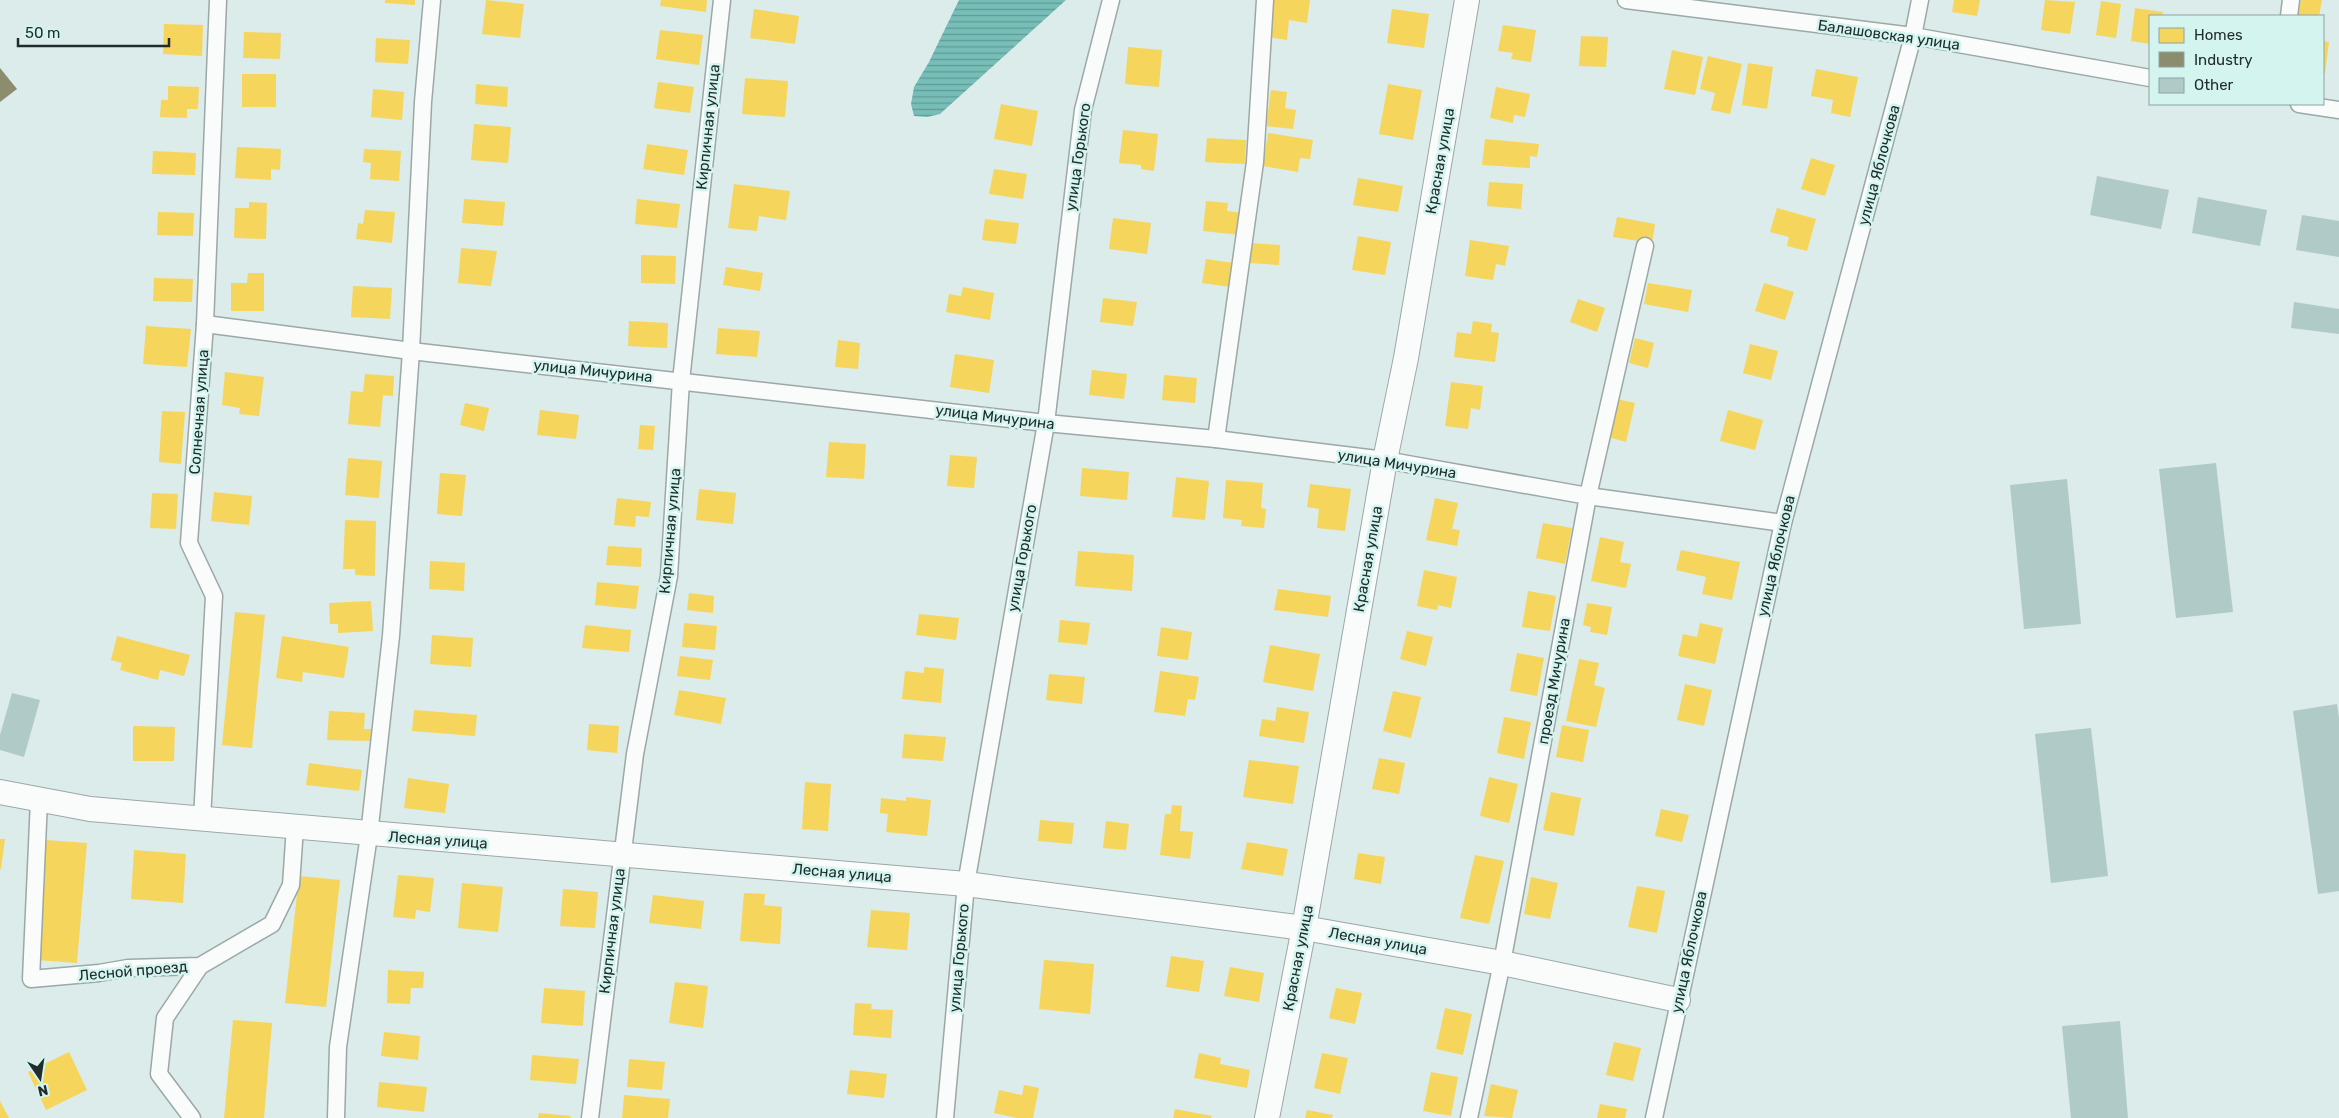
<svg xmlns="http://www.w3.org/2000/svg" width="2339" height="1118" font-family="Rubik,sans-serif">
<defs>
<pattern id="water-rules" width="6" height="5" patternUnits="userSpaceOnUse" patternTransform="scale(1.25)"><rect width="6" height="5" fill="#76beb7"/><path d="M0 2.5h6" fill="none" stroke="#609b95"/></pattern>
</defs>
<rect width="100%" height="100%" fill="#dbecea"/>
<polygon fill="url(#water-rules)" points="959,0 1066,0 940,114 927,117 914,116 911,104 914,87 929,62"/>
<g fill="#f6d55c">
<polygon points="385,0 415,0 415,5 385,3"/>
<polygon points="486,0 524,4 520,38 482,34"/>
<polygon points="661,0 707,0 706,12 660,6"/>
<polygon points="1274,0 1310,0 1307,23 1289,20 1287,40 1269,37"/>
<polygon points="1954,0 1980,0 1977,16 1952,12"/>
<polygon points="2045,0 2075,2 2070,34 2041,30"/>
<polygon points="2301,0 2322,0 2319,16 2298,16"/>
<polygon points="2101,1 2121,4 2116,38 2096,35"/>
<polygon points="2135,8 2163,12 2162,16 2150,16 2150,44 2131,41"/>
<polygon points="754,9 799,16 795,44 750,38"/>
<polygon points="1392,9 1429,14 1424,48 1387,43"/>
<polygon points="164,24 203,25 202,56 163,54"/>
<polygon points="1503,25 1536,30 1531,62 1511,59 1513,53 1498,51"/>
<polygon points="660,30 703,35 699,65 656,59"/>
<polygon points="244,32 281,33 280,59 243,58"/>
<polygon points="1581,36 1608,37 1606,67 1579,66"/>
<polygon points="376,38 410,40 408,64 375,62"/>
<polygon points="2323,41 2329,42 2325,74 2323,73"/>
<polygon points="1128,47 1162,50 1159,87 1125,84"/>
<polygon points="1672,50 1703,57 1695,95 1664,89"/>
<polygon points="1708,56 1742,64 1730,114 1711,110 1715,93 1700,89"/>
<polygon points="1748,63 1773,67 1767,109 1742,105"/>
<polygon points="1816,69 1858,77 1850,117 1831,113 1833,100 1811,96"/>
<rect x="242" y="74" width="34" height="33"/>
<polygon points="745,78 788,81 785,117 742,114"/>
<polygon points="658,82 694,87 690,113 654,108"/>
<polygon points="476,84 508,87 507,107 475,104"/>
<polygon points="1388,84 1422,90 1413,140 1379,134"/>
<polygon points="168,86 199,87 198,109 187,109 187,118 160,117 161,100 168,100"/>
<polygon points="1496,87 1530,94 1525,117 1514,115 1513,123 1490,118"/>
<polygon points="373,89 404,92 402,120 371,117"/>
<polygon points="1271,90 1287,92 1285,108 1296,110 1293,129 1266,126"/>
<polygon points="1001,104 1038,111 1032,146 994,139"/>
<polygon points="474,124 511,127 508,163 471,160"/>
<polygon points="1123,130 1158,134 1154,171 1141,169 1141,165 1119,163"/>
<polygon points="1268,133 1313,140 1310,159 1300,158 1298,172 1263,166"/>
<polygon points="1207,138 1246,140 1245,164 1205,162"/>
<polygon points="1485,139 1539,144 1537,157 1530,156 1530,168 1482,165"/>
<polygon points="647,144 688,150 684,175 643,169"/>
<polygon points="237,147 281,149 280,170 271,169 271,180 235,178"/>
<polygon points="364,149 401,151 399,181 370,179 371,163 363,162"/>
<polygon points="153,151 196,153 195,175 152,174"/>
<polygon points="1811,158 1835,165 1825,196 1801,189"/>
<polygon points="994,169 1027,174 1023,199 989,194"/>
<polygon points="1358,178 1403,186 1398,212 1353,205"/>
<polygon points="1489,182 1523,184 1521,209 1487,206"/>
<polygon points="734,184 790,191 786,220 759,216 757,231 728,228"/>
<polygon points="464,199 505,202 503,226 462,223"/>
<polygon points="637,199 680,204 677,228 635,224"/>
<polygon points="1206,201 1228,203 1227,211 1242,213 1240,235 1203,231"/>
<polygon points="249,202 267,203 266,239 234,238 235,208 249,208"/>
<polygon points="1777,208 1816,219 1807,251 1787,246 1789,237 1770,232"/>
<polygon points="365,210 395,212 392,243 356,239 358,223 363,224"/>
<polygon points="158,212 194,213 193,236 157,235"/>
<polygon points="1617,217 1655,224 1652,243 1613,237"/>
<polygon points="1113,218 1151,223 1147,254 1109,249"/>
<polygon points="985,219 1019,223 1016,244 982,240"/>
<polygon points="1358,236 1391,242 1385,275 1352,270"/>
<polygon points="1470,240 1509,246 1505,266 1496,264 1493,280 1465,276"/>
<polygon points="1251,243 1280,245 1279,265 1250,263"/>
<polygon points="461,248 497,251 491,286 458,283"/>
<polygon points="641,255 676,256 675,284 641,283"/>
<polygon points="1206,259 1234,263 1230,287 1202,283"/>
<polygon points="726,267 763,273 760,291 723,285"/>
<polygon points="248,273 264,273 264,311 231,311 231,283 247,283"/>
<polygon points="154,278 193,279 192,302 153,301"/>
<polygon points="1648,283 1692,290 1688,312 1644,304"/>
<polygon points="1764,283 1794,292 1785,320 1755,311"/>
<polygon points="353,286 392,288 390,319 351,317"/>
<polygon points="963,287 994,293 990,320 946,312 949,294 961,296"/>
<polygon points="1103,298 1137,302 1133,326 1100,322"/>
<polygon points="1578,299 1605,308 1597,332 1570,322"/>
<polygon points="629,321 668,323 667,348 628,346"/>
<polygon points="1473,321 1492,324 1491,332 1499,333 1495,362 1454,357 1457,332 1471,334"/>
<polygon points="146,326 191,329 187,367 143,364"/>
<polygon points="718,328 760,331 757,357 716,354"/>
<polygon points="1635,338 1654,343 1648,368 1629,363"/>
<polygon points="838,340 860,343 858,369 835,367"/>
<polygon points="1750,344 1778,351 1771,380 1743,373"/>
<polygon points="955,354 994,360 989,393 950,387"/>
<polygon points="1092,370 1127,374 1124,399 1089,395"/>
<polygon points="225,372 264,377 259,416 239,414 240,408 222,405"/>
<polygon points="365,374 394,376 393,396 383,395 380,427 348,424 351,391 363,392"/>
<polygon points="1164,375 1197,378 1195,403 1162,400"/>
<polygon points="1451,382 1483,386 1480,410 1471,408 1468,429 1445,426"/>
<polygon points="1617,399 1635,403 1626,442 1608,437"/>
<polygon points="465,403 489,408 484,431 460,425"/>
<polygon points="540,410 579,415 576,439 537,435"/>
<polygon points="1728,410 1763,420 1755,450 1720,441"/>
<polygon points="162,411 185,412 181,464 159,462"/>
<polygon points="640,425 655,426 653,450 638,449"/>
<polygon points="829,442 866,444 864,479 826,477"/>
<polygon points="950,455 977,457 974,488 947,486"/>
<polygon points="348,458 382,461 379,498 345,495"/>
<polygon points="1082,468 1129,472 1127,500 1080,496"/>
<polygon points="440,473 466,475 462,516 437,514"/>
<polygon points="1176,477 1209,481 1205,520 1172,517"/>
<polygon points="1226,480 1263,483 1261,508 1266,509 1264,528 1241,526 1242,520 1223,518"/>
<polygon points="1310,484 1351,489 1345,531 1317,528 1319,509 1307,507"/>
<polygon points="699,489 736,493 733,524 696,520"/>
<polygon points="214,492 252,496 249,525 211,521"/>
<polygon points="152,493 178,494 176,529 150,528"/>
<polygon points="617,498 651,502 649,517 636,516 635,527 614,525"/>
<polygon points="1435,498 1458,503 1452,529 1460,530 1457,546 1426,540"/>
<polygon points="345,520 376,521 375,576 355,575 355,569 343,569"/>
<polygon points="1543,523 1572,528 1565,564 1536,558"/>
<polygon points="1600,537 1624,542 1620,562 1631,564 1626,588 1591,581"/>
<polygon points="608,546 642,548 641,567 606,565"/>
<polygon points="1681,550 1740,562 1732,600 1702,594 1706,577 1676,570"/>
<polygon points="1078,551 1134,555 1132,591 1075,586"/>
<polygon points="430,561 465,563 464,591 429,589"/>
<polygon points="1424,570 1457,577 1451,608 1438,605 1437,610 1417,606"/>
<polygon points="597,582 639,586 636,609 595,605"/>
<polygon points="1278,589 1331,596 1328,617 1274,610"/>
<polygon points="1528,591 1556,596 1550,631 1522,627"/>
<polygon points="689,593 714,596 713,613 687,610"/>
<polygon points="371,601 373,631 338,633 338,624 330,624 329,603"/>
<polygon points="1587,603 1612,607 1607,635 1590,632 1591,627 1583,625"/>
<polygon points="235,612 265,615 252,748 222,745"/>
<polygon points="919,614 959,618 956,640 916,635"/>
<polygon points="1060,620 1090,623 1087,645 1058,642"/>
<polygon points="684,623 717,626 715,650 682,647"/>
<polygon points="1700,623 1723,628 1715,664 1678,656 1683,634 1697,637"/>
<polygon points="585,625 631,630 629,652 582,648"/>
<polygon points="1161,627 1192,632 1188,660 1157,656"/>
<polygon points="1407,631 1433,637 1426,666 1400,659"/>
<polygon points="432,635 473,638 471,667 430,664"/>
<polygon points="117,636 190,655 184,676 160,670 158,680 120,670 122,663 111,660"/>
<polygon points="282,636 349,647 344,678 303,672 302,682 276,678"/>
<polygon points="1270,645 1320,654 1313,691 1263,682"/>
<polygon points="1517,653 1544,658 1537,696 1510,691"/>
<polygon points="680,656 713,660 710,680 677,676"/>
<polygon points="1579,659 1599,663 1594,685 1605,688 1596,727 1566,721"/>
<polygon points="924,667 944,669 941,703 902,699 905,671 924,673"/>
<polygon points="1160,671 1199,677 1195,700 1188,699 1185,716 1154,712"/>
<polygon points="1049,674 1085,677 1082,704 1046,700"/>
<polygon points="1685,684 1712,690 1704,726 1677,720"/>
<polygon points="679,690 726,698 721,724 674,715"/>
<polygon points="1393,691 1421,697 1411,738 1383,731"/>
<polygon points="1277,707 1309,712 1304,743 1259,736 1262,719 1275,721"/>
<polygon points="414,710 477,715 475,736 412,731"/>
<polygon points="329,711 365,713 364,729 371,729 370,741 327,740"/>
<polygon points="1504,717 1531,722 1524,759 1497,753"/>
<polygon points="589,724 619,726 617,753 587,750"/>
<polygon points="1562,725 1589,730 1583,762 1556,757"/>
<polygon points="133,726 175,727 174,761 133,761"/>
<polygon points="904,734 946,737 943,761 902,758"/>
<polygon points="1379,758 1405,763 1399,794 1372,789"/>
<polygon points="1249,760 1299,766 1293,804 1243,797"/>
<polygon points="309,763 362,770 359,791 306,785"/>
<polygon points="1489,777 1518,784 1509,823 1480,816"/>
<polygon points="408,778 449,784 445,813 404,808"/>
<polygon points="805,782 831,784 828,831 802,829"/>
<polygon points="1551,792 1581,798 1574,836 1543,830"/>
<polygon points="906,797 931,800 927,836 886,832 888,814 880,813 881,798 906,801"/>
<polygon points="1172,805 1182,806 1180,831 1193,832 1190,859 1160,855 1165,814 1171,814"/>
<polygon points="1661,809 1689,815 1682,842 1655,836"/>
<polygon points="1040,820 1074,823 1072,844 1038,841"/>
<polygon points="1106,821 1129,824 1126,850 1103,848"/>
<polygon points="0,839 5,839 1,869 0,869"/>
<polygon points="46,840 87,843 77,963 36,960"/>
<polygon points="1247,842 1288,849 1283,876 1241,869"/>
<polygon points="134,850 186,854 183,903 131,899"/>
<polygon points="1358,853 1385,857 1381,884 1354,879"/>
<polygon points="1475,855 1504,861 1489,924 1460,918"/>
<polygon points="398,875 434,878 430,912 416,910 415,919 393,917"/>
<polygon points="299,876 340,880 326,1007 285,1003"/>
<polygon points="1531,877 1558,883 1550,919 1524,914"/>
<polygon points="462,883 503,887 498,932 458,928"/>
<polygon points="1637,886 1665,891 1657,933 1628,927"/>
<polygon points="563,889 598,892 595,928 560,926"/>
<polygon points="744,893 765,894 764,905 782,907 780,944 740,941"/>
<polygon points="653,895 704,901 701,929 649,923"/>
<polygon points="871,910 910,913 907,950 867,947"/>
<polygon points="1171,956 1204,961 1199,992 1166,987"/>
<polygon points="1044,960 1094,964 1090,1014 1039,1009"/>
<polygon points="1230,967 1264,973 1259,1002 1224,996"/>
<polygon points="388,970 424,972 423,988 411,988 410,1004 387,1003"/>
<polygon points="675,982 708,986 703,1028 669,1023"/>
<polygon points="544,988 585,991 583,1026 541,1023"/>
<polygon points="1336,988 1362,993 1355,1024 1329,1018"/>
<polygon points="855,1003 872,1004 871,1009 893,1010 891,1038 853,1035"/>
<polygon points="1445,1008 1472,1014 1463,1055 1436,1049"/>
<polygon points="233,1020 272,1023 264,1118 224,1118"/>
<polygon points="384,1032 420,1036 418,1060 381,1056"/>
<polygon points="1614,1042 1641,1048 1633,1081 1606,1075"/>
<polygon points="69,1052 87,1090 46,1110 28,1072"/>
<polygon points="1199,1053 1221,1058 1220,1064 1250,1070 1247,1088 1194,1078"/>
<polygon points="1322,1053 1348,1058 1340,1094 1314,1088"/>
<polygon points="532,1055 579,1059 576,1084 530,1080"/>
<polygon points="629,1059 665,1062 662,1090 627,1087"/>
<polygon points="850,1070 887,1074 884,1098 847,1094"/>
<polygon points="1431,1072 1458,1077 1451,1116 1423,1111"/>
<polygon points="379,1082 427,1087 424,1112 377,1107"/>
<polygon points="1491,1084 1518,1090 1512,1118 1484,1116"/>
<polygon points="1024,1085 1039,1088 1033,1118 1017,1118 994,1113 999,1090 1022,1095"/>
<polygon points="624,1095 670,1099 668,1118 622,1118"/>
<polygon points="0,1101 9,1118 0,1118"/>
<polygon points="1600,1104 1627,1109 1625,1118 1597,1118"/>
<polygon points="1175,1109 1212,1116 1211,1118 1173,1118"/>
<polygon points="1307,1110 1333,1115 1332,1118 1305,1118"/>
<polygon points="539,1113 571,1116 570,1118 538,1118"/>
</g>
<polygon fill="#8c8c6e" points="0,68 17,89 0,102"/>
<g fill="#b0cac7">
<polygon points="2097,176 2169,190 2161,229 2090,215"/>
<polygon points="2198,197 2267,210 2260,246 2192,233"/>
<polygon points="2302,215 2339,221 2339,257 2296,250"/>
<polygon points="2294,302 2339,309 2339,334 2291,328"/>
<polygon points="2216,463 2233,612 2176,618 2159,469"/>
<polygon points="2067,479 2081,624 2024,629 2010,485"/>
<polygon points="12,693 40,700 24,757 0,750 0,735"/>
<polygon points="2337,704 2339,718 2339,891 2318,894 2293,711"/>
<polygon points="2091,728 2108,876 2051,883 2035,734"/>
<polygon points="2120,1021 2128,1118 2071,1118 2062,1026"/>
</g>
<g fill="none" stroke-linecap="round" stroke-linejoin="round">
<defs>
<g id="street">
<polyline points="1626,0 1913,36 2150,78"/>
<polyline points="2289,16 2291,0"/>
<polyline points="2299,104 2339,110"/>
<polyline points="205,324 411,351 1046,423 1216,439 1385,460 1588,496 1783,523"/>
<polyline points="1216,439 1255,162 1265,0"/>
<polyline points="39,800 31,979 99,973 128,968 200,966 272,924 291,885 295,827"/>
<polyline points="202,819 214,596 189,543 205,324 218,0"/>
<polyline points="192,1118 159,1074 165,1018 200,966"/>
<polyline points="336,1118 338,1047 369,835 391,636 411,351 423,102 432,0"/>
<polyline points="590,1118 635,754 669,576 681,381 722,0"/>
<polyline points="945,1118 966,884 1046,423 1083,110 1111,0"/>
<polyline points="1469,1118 1502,963 1588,496 1645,246"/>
<polyline points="1654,1118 1783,523 1913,36 1920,0"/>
</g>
<g id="secondary">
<polyline points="0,792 90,809 966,884 1304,928 1502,963 1678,1000"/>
<polyline points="1267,1118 1304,928 1385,460 1406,358 1467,0"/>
</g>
</defs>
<use href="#street" stroke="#9ba8a6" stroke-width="19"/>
<use href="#secondary" stroke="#9ba8a6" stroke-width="26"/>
<use href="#street" stroke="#fafcfc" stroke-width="16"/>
<use href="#secondary" stroke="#fafcfc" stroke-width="24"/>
</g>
<g text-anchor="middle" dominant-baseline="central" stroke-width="5" stroke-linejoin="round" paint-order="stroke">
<g font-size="15" fill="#212d2c" stroke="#d3f4ef">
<text transform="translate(1889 35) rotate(8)">Балашовская улица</text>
<text transform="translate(708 127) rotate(-84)">Кирпичная улица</text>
<text transform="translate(1078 157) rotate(-82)">улица Горького</text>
<text transform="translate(1440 161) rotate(-80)">Красная улица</text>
<text transform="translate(1879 165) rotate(-75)">улица Яблочкова</text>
<text transform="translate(593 371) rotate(6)">улица Мичурина</text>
<text transform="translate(199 412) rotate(-86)">Солнечная улица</text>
<text transform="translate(995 417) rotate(7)">улица Мичурина</text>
<text transform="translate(1397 464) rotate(9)">улица Мичурина</text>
<text transform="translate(670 531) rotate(-85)">Кирпичная улица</text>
<text transform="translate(1776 556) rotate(-77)">улица Яблочкова</text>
<text transform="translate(1022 558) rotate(-80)">улица Горького</text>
<text transform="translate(1368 559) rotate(-80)">Красная улица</text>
<text transform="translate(1554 681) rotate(-80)">проезд Мичурина</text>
<text transform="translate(438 840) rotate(4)">Лесная улица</text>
<text transform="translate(842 873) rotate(5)">Лесная улица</text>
<text transform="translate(612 931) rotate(-83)">Кирпичная улица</text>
<text transform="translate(1378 941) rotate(10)">Лесная улица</text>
<text transform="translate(1689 952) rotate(-78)">улица Яблочкова</text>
<text transform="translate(959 958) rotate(-85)">улица Горького</text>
<text transform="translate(1298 958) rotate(-79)">Красная улица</text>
<text transform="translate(133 971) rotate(-5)">Лесной проезд</text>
</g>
</g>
<rect x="2149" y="15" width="175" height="90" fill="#d3f4ef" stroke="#8ca4a1"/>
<rect x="2159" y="28" width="25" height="15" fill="#f6d55c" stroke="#8ca4a1"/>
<text x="2194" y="40" font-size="15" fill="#212d2c">Homes</text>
<rect x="2159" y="52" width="25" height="15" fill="#8c8c6e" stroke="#8ca4a1"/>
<text x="2194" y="65" font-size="15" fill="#212d2c">Industry</text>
<rect x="2159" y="78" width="25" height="15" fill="#b0cac7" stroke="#8ca4a1"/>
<text x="2194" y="90" font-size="15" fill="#212d2c">Other</text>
<g transform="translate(40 1078) rotate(167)" stroke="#d3f4ef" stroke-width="4" paint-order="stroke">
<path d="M0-4L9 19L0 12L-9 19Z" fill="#212d2c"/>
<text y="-8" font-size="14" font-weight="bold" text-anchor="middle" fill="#212d2c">N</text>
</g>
<path d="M18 38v8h151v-8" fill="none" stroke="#212d2c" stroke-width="2.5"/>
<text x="25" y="38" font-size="15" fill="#212d2c" stroke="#d3f4ef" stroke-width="4" paint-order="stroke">50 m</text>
</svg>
